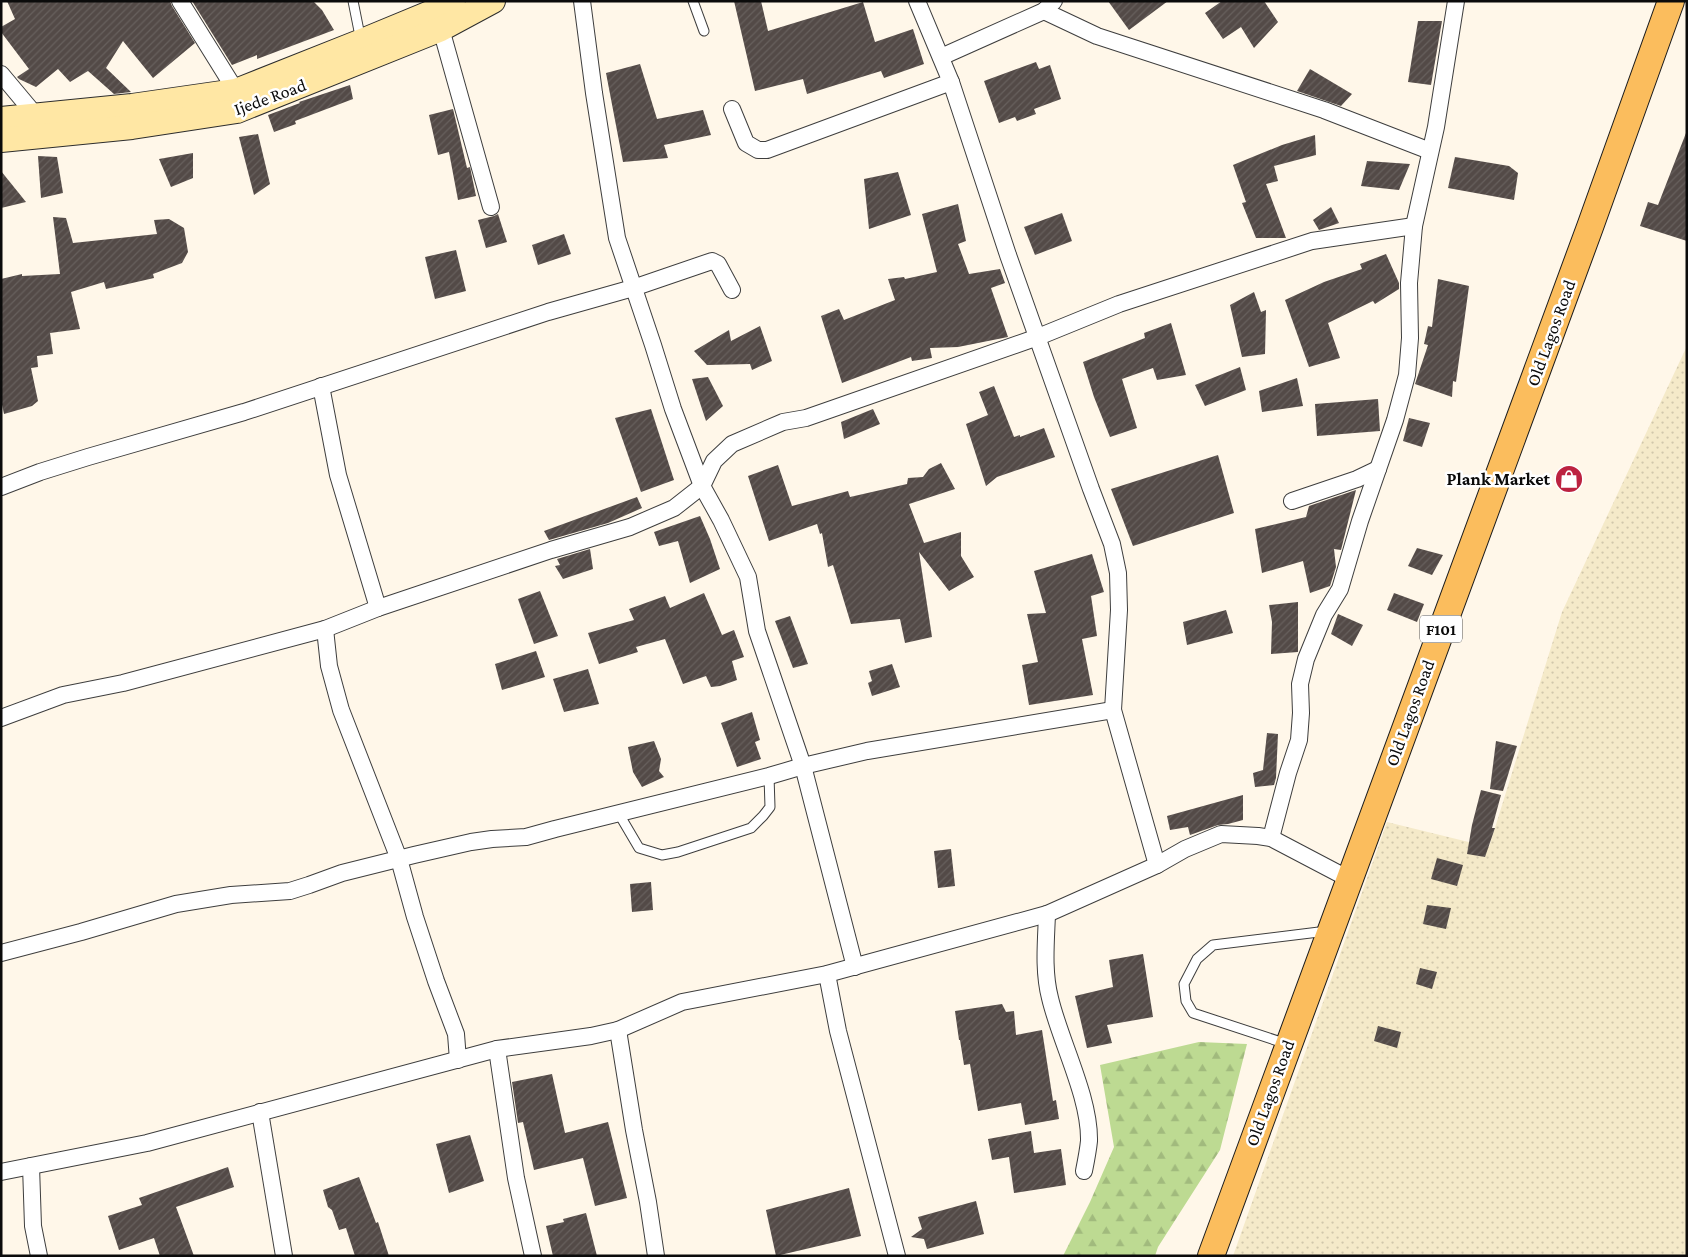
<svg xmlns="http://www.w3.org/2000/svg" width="1688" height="1257" font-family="'Crimson Pro',serif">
<defs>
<pattern id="farmland-dots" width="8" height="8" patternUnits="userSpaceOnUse" patternTransform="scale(1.25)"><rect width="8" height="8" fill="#f5eac9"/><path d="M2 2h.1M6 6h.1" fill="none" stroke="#d1c7ab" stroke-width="1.8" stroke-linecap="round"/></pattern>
<pattern id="forest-firs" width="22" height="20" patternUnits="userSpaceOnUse" patternTransform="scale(1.25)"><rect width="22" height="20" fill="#bdda92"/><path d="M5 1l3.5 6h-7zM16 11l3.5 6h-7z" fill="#a1ba7d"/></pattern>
<pattern id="building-hatch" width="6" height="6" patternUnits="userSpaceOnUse" patternTransform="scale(1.25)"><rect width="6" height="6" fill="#534a47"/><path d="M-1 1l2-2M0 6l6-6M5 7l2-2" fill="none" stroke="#67605d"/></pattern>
</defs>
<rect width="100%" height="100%" fill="#fff7e9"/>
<polygon fill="url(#farmland-dots)" points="1687,346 1687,1256 1233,1256 1387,822 1489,847 1562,612"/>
<polygon fill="url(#forest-firs)" points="1199,1042 1247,1044 1220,1150 1158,1247 1155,1256 1063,1256 1090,1202 1114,1147 1100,1065"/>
<g fill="url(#building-hatch)">
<polygon points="7,1 170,1 172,6 195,43 153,78 123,41 106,68 131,92 114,94 88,71 70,82 58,69 36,87 19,79 17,77 29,69 1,32 1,27 15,19"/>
<polygon points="192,1 313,1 322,10 334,30 257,59 257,55 232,65"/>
<polygon points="734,1 761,1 768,31 863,2 875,42 913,29 924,64 884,78 881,71 807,94 803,79 755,91"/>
<polygon points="1108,1 1168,1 1129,30"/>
<polygon points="1222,1 1264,1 1278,22 1254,48 1241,27 1223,39 1205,13"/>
<polygon points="1418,21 1442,21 1431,85 1408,82"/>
<polygon points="1036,62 1039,69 1050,65 1061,99 1034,109 1036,114 1017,121 1015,117 999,123 984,81"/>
<polygon points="640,64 657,119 703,110 711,135 664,145 668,158 623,162 606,73"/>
<polygon points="1310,69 1352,94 1341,106 1297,91"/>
<polygon points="350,85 353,99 295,121 296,124 274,132 268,115 300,103 299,102"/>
<polygon points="453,109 467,168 470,167 476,196 458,200 449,152 438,155 429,115"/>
<polygon points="1686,133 1687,133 1687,241 1640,226 1648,202 1658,205"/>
<polygon points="258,134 270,184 254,195 239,137"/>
<polygon points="1315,135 1316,155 1274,166 1278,181 1266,184 1286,238 1256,238 1242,203 1246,202 1233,165 1282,145"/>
<polygon points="193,153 193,178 171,187 159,159"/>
<polygon points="38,156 57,157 63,193 41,198"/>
<polygon points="1455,157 1509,166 1518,173 1514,200 1448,188"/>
<polygon points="1367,161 1410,164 1399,190 1361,186"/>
<polygon points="1,171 26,202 1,208"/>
<polygon points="898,172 911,215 869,229 864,179"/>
<polygon points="958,204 966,241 958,244 969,274 1000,269 1005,283 991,288 1008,337 958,347 930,348 932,358 912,361 911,357 842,383 821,316 839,309 844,320 895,300 888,279 904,277 905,279 937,272 922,214"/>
<polygon points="1331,207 1339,223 1319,230 1313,220"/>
<polygon points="1062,213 1072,241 1035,255 1024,227"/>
<polygon points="498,214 507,242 486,248 478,220 494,216"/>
<polygon points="53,217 66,218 73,243 157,234 154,220 169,219 184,228 188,252 182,263 153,274 154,278 106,289 104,282 71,292 80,329 50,333 53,354 37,356 38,367 31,368 38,401 32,406 4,414 1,400 1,279 22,274 22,276 60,274"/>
<polygon points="564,234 571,254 538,265 532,245"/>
<polygon points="456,250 466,291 435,299 425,257"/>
<polygon points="1386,254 1399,283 1399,289 1375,304 1373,301 1328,323 1340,358 1309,367 1285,300 1324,282 1362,269 1360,264"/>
<polygon points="1438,279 1469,286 1456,382 1453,381 1452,397 1415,384 1428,345 1424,344 1428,326 1432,327"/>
<polygon points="1254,292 1261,312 1266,310 1265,354 1242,357 1230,305"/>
<polygon points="1171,323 1186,375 1157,380 1153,368 1122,379 1137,428 1110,437 1094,397 1083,362 1145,338 1144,333"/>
<polygon points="760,326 772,361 752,370 750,364 707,365 694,351 729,330 731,341"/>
<polygon points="1240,367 1246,390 1205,406 1195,385"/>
<polygon points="708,377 723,406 706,421 692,379"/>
<polygon points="1297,378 1303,406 1262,412 1259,391"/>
<polygon points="994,386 1014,437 1020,435 1020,437 1044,428 1055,457 997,477 986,486 966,424 988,415 979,392"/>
<polygon points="1378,399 1380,431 1317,436 1315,404"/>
<polygon points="651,409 674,480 641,492 615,418"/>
<polygon points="873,409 880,424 844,439 841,422"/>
<polygon points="1409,418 1430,423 1422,447 1403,441"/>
<polygon points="1218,455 1234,513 1133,546 1111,489"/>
<polygon points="941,463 955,489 909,504 924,543 961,532 961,556 974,577 949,591 919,552 932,637 905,643 900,619 851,624 833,565 828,567 822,533 820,534 817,524 769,541 748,476 778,465 792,506 848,491 850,497 907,484 908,478 923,477 929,469"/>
<polygon points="1356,490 1341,550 1334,549 1336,567 1330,586 1310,593 1303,561 1262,573 1255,529 1306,517 1309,506"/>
<polygon points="637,497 642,508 608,523 549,540 544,531"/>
<polygon points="700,516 710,539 720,569 690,583 678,541 659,546 654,532"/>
<polygon points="1417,548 1443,555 1432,575 1408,566"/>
<polygon points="590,549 593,569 563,579 555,566 560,565 557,559"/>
<polygon points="1092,554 1104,592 1091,596 1097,636 1082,639 1093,695 1029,705 1022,665 1038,662 1027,614 1046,613 1034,571"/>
<polygon points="540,591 558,636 534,644 518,599"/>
<polygon points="704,593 722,635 734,630 744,657 732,661 737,680 720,686 711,687 706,676 683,684 665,639 636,647 638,652 599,664 588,633 634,620 629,609 665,596 670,608"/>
<polygon points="1394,593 1424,604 1417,622 1387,610"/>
<polygon points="1298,602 1298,652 1271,654 1272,622 1269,605"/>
<polygon points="1226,610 1233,633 1187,645 1183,622"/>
<polygon points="1338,614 1363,625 1352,646 1331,634"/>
<polygon points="790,616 808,664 793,668 775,621"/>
<polygon points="536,651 545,677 502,690 495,664"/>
<polygon points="892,664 900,687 872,696 868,683 872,681 869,671"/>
<polygon points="588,669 599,704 564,712 553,679"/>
<polygon points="752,712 760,740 755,742 761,759 737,767 721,723"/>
<polygon points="1267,733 1278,734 1276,778 1274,785 1255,787 1253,773 1263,770"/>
<polygon points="654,741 661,759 659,771 664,777 642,787 633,772 628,747"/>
<polygon points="1496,741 1517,746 1503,791 1490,789"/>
<polygon points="1481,790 1501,795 1492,828 1495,828 1485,857 1467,854 1472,825"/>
<polygon points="1243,795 1243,820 1228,824 1218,825 1190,835 1188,827 1170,830 1167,816"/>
<polygon points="951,849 955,886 938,888 934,851"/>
<polygon points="1437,858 1463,865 1457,886 1431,879"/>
<polygon points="651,882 653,910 632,912 630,884"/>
<polygon points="1427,905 1451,908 1446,929 1423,924"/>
<polygon points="1143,954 1153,1017 1107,1025 1112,1043 1087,1048 1075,996 1113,987 1109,960"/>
<polygon points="1420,968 1437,972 1432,989 1416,984"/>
<polygon points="1002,1004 1006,1012 1014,1011 1016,1035 1042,1030 1053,1101 1056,1100 1059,1119 1025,1125 1021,1103 978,1111 970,1064 964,1065 960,1040 959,1040 955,1011"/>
<polygon points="1378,1026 1401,1032 1397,1048 1374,1041"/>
<polygon points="552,1074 565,1133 608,1122 627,1198 595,1206 583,1158 534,1170 523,1122 518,1123 512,1082"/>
<polygon points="1031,1131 1034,1153 1061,1149 1066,1185 1014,1193 1009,1157 992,1160 988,1139"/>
<polygon points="470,1135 484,1181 449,1193 436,1144"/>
<polygon points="228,1167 234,1187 176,1207 194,1256 160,1256 154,1238 119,1250 108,1216 142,1205 139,1198"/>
<polygon points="359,1177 376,1223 378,1222 389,1256 355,1256 346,1228 339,1230 332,1210 328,1207 323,1190"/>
<polygon points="849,1188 861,1236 776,1256 766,1210"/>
<polygon points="976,1201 984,1234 927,1249 924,1239 911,1237 922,1229 918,1217"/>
<polygon points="586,1213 597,1256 553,1256 546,1226 564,1222 563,1219"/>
</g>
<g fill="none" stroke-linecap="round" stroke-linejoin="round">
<defs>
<g id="lane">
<polyline points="353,1 361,41"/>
<polyline points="693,1 704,31"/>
<polyline points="619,814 639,848 662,855 678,852 751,828 763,816 770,807 769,776"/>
<polyline points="1287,1044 1193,1013 1186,1001 1184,984 1197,959 1213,945 1327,931"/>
</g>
<g id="street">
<polyline points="180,1 236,91"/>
<polyline points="582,1 594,93 617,238 653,345 673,409 702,486 721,520 748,577 757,631 803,766 855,967"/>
<polyline points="917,1 951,82 1008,255 1091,489 1112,544 1118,573 1119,610 1113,710 1157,865"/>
<polyline points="1044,11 1097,36 1324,110 1430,151"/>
<polyline points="441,29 491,207"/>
<polyline points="941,57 1044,11 1054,1"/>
<polyline points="1,74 37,117"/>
<polyline points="732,109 746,143 758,150 767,150 951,82"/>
<polyline points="321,386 338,475 378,608"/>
<polyline points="1,487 40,472 88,457 244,412 548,312 633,288 712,261 718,264 732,290"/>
<polyline points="1292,501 1357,479 1378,469"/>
<polyline points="325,629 329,666 341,710 399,859 415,917 436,981 456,1034 458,1060"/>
<polyline points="1,718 63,695 123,683 325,629 378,608 551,550 630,527 674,508 702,486 714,461 732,444 783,422 806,418 1038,337 1119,304 1312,241 1414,226"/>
<polyline points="1271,838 1288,773 1299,740 1301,713 1300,684 1306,659 1324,615 1340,589 1360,521 1395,420 1407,375 1410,338 1409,283 1414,226 1436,127 1456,1"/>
<path d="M1047,914c-1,28 -4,57 3,84 10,43 40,99 39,143 -1,10 -3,20 -5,30"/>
<polyline points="1,953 81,932 176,904 231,895 290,891 309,885 342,873 414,855 471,842 492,839 526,837 555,829 769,776 803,766 867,751 1113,710"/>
<polyline points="827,974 838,1031 897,1256"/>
<polyline points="618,1030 634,1130 648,1202 656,1256"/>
<polyline points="497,1049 516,1178 533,1256"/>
<polyline points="260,1112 284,1256"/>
<polyline points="31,1166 33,1226 39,1256"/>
<polyline points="1,1172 147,1143 497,1049 591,1036 618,1030 682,1002 827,974 1047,914 1157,865 1185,849 1221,834 1258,836 1271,838 1349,879"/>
</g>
<g id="secondary">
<polyline points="1,119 132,106 236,91 362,41 437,10 453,1"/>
<polyline points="1,140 132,127 237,111 441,29 493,1"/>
</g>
<polyline id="primary" points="1211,1256 1590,227 1671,1"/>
</defs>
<use href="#lane" stroke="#3e3e3e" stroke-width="11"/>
<use href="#street" stroke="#3e3e3e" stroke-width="18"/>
<use href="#secondary" stroke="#2d2d2d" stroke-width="26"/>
<use href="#primary" stroke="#1c1c1c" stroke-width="28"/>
<use href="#lane" stroke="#fff" stroke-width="9"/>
<use href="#street" stroke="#fff" stroke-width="16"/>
<use href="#secondary" stroke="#ffe7a4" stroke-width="24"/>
<use href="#primary" stroke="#fbbd5d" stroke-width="26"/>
</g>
<defs>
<symbol id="shop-disc" viewBox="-11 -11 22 22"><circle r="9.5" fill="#bc2240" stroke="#fff"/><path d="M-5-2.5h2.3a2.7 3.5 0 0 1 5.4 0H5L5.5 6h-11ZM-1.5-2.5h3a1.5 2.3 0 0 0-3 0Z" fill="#fff"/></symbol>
</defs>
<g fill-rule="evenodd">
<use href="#shop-disc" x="1553" y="463" width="32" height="32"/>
</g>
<g text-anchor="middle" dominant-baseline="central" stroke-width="5" stroke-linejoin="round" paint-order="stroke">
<rect fill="#fff" stroke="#545454" stroke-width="1" x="1420" y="615.5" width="42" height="27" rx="4"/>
<g font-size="16" font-weight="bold" fill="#0b0b0b">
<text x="1441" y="629">F101</text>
</g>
<g font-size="18" fill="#0b0b0b" stroke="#fff">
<text transform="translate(270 97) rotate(-20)">Ijede Road</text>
<text transform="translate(1551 333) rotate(-70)">Old Lagos Road</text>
<text transform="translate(1410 713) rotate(-70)">Old Lagos Road</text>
<text transform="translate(1270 1093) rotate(-70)">Old Lagos Road</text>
</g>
<g font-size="18" font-weight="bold" fill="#0b0b0b" stroke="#fff" text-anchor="end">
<text x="1550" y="479">Plank Market</text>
</g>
</g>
<rect width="1688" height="1257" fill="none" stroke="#0b0b0b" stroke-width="5"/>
</svg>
